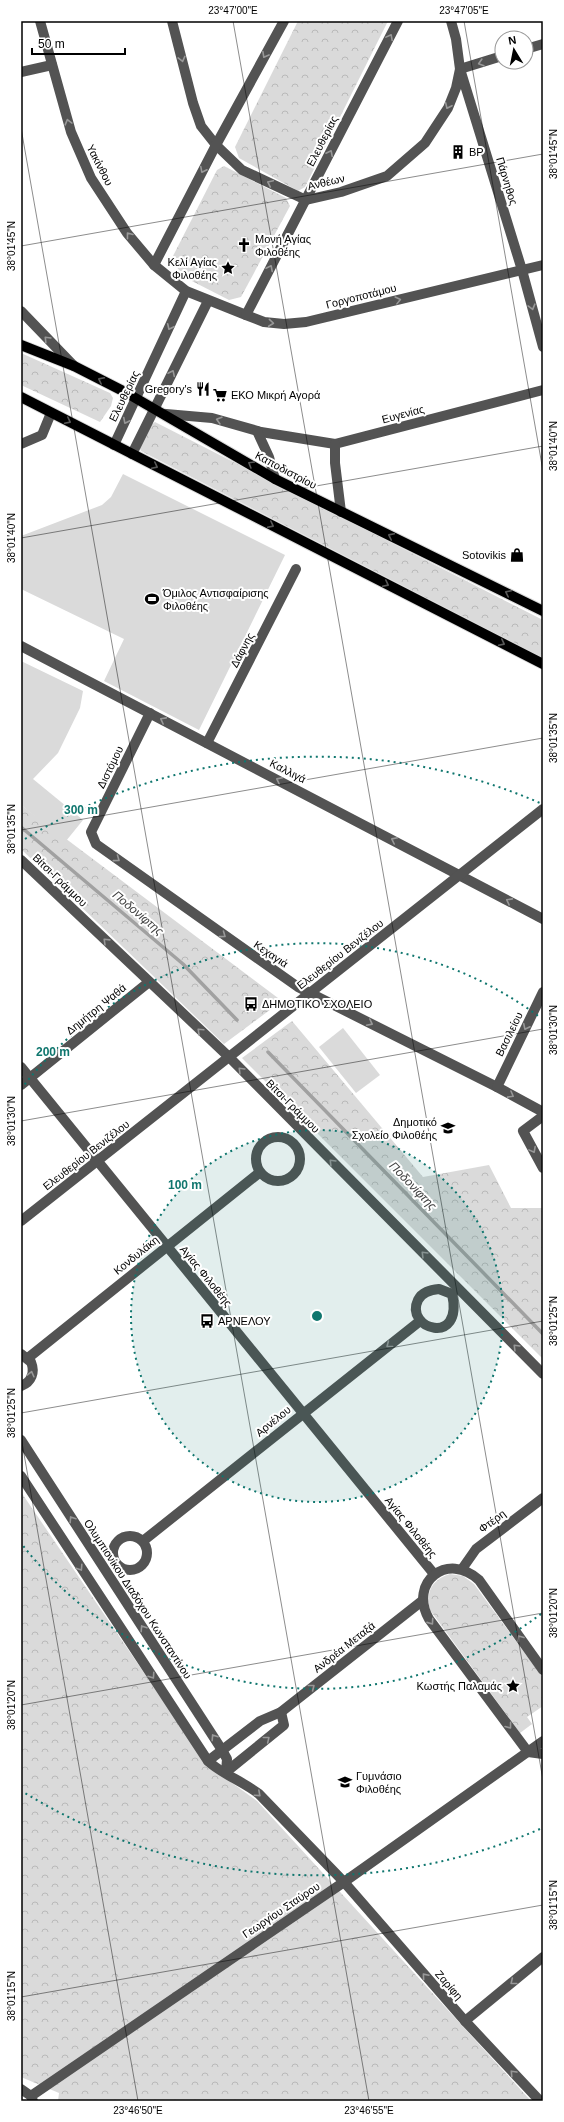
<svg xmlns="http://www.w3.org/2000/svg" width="564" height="2122" font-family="Arial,sans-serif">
<defs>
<pattern id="forest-crowns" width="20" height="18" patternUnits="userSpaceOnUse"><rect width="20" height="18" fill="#dadada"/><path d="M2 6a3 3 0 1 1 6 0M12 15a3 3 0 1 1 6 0" fill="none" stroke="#b9b9b9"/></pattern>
</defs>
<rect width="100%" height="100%" fill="#fff"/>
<g fill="url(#forest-crowns)">
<polygon points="298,21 388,21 305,187 298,191 239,158 235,147"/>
<polygon points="224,166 286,198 290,206 241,297 229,300 188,279 178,269 173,256 217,170"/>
<polygon points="21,353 110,393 113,398 111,406 100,422 21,385"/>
<polygon points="155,422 543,620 543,658 141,451 139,447 151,425"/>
<polygon points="21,805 282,1001 224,1044 23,851 21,852"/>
<polygon points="292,1021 423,1177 489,1165 511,1208 543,1208 543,1359 242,1058"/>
<polygon points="21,1492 206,1764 257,1801 531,2101 58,2101 59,2093 21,2077"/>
<path d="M450,1574l13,2 11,8 69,94v28l-16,11 5,7 -12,9 -90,-123c-5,-17 2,-31 20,-36z"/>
</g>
<g fill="#dadada">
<polygon points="123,474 285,555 199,730 104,681 124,639 21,589 21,536 102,505 111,497"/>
<polygon points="21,661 83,691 80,708 58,753 33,779 83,820 66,841 21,805"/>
<polygon points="343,1028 380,1075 356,1093 319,1047"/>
</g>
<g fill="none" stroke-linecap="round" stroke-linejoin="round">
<g stroke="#a1a1a1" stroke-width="3.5">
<polyline points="21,827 183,964 237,1020"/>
<polyline points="268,1052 543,1334"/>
</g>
<defs>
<g id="major">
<polyline points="21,345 74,366 125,392 275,479 543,611"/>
<polyline points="21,397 543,664"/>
</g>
</defs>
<use href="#major" stroke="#dbdbdb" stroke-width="12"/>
<g stroke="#535353" stroke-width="10">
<polyline points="40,21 71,132 91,178 127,233 154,265 186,291 246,315 264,322 284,324 306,322 543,265"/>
<polyline points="172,21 193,103 201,126 216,145 242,170 306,200 341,192 387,176 425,143 448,108 456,88 460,69 502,56"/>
<polyline points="451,21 456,39 460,69 522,270 543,347"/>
<polyline points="526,49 543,44"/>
<polyline points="21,72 52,65"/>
<polyline points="154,265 216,145 284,21"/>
<polyline points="21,311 74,366"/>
<polyline points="246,315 398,21"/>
<polyline points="166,414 212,418 261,432 335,444 543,390"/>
<polyline points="257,431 269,457 275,479"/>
<polyline points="21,444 42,435 51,413"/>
<polyline points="335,444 335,463 341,512"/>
<polyline points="114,445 186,291"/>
<polyline points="132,454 208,301"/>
<polyline points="21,646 543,919"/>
<polyline points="150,713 91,832 96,844 298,987 497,1087 543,1112"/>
<polyline points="207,743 296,569"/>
<polyline points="21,860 229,1057 543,1374"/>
<polyline points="21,1067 434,1574"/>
<polyline points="21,1085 149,982"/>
<polyline points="497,1087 543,992"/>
<polyline points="543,1116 523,1131 543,1168"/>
<circle cx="278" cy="1159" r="22"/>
<polyline points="21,1221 543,809"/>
<path d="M439,1289l13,5c12,53 -48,35 -34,6 4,-8 12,-10 21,-11z"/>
<path d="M21,1354l10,8c4,10 1,20 -10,24"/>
<polyline points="28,1358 259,1173"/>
<polyline points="21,1440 222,1750 227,1759 226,1772"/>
<path d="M21,1476l187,285c12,12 36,21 51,33l85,88 121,139 75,80"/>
<circle cx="130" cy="1553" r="17"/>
<polyline points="143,1541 420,1321"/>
<polyline points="462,1569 476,1549 543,1498"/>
<path d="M528,1752l-99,-133c-21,-37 19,-68 50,-39l64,90"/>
<polyline points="528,1752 543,1754"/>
<polyline points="208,1761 260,1721 281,1712 422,1601"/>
<polyline points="226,1772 284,1725 281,1712"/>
<polyline points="465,2021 543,1957"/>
<polyline points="21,2089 31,2096 33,2101"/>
<polyline points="31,2096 344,1882 543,1741"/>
</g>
<use href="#major" stroke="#000" stroke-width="10"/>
</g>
<defs><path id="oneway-chevron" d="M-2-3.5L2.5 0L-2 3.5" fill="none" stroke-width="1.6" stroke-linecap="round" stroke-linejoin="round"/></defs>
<g stroke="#989898">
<use href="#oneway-chevron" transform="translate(390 37) rotate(-62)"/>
<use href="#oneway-chevron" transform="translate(265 55) rotate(119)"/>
<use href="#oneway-chevron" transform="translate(182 59) rotate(76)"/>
<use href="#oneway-chevron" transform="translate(481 63) rotate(163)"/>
<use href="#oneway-chevron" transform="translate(448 106) rotate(115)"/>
<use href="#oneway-chevron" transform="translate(68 122) rotate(-105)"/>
<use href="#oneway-chevron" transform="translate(330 153) rotate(-63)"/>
<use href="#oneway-chevron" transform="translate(203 170) rotate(117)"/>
<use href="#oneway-chevron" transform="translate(270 183) rotate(-155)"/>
<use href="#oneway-chevron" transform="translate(129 235) rotate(-128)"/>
<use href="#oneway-chevron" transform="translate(270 268) rotate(-63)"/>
<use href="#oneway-chevron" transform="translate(398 300) rotate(-14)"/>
<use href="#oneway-chevron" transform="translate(532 307) rotate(75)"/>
<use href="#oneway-chevron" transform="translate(271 323) rotate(6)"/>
<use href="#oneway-chevron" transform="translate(170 327) rotate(115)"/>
<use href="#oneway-chevron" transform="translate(47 339) rotate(-134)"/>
<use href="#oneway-chevron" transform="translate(172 373) rotate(-64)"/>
<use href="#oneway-chevron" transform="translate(219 420) rotate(-164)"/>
<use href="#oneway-chevron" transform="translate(126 421) rotate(117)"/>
<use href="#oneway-chevron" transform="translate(163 720) rotate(-152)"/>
<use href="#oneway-chevron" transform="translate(279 780) rotate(-153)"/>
<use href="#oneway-chevron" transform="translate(394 840) rotate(-153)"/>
<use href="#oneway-chevron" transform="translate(117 859) rotate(36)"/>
<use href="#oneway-chevron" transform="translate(509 901) rotate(-152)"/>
<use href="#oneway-chevron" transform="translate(223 935) rotate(36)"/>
<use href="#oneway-chevron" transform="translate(106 941) rotate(-136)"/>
<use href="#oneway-chevron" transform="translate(370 1023) rotate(27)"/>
<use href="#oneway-chevron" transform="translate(526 1027) rotate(116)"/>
<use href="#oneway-chevron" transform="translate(200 1031) rotate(-137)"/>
<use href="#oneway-chevron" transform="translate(241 1070) rotate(-135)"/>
<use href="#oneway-chevron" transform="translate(511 1095) rotate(29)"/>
<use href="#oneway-chevron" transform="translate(533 1150) rotate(62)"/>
<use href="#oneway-chevron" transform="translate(332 1162) rotate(-135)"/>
<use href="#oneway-chevron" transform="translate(424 1254) rotate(-135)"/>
<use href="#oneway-chevron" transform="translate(389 1345) rotate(142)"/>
<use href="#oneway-chevron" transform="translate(516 1347) rotate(-135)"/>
<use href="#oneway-chevron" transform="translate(31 1374) rotate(-76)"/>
<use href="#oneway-chevron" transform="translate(72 1519) rotate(-123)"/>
<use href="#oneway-chevron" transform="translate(80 1568) rotate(57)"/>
<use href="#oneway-chevron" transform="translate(431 1622) rotate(55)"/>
<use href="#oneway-chevron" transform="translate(143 1628) rotate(-123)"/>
<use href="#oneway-chevron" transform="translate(520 1638) rotate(-126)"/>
<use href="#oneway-chevron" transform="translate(152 1676) rotate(56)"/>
<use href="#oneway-chevron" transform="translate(312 1687) rotate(-38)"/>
<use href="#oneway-chevron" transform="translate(509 1726) rotate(53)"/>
<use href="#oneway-chevron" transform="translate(214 1737) rotate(-123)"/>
<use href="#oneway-chevron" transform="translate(267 1739) rotate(-39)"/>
<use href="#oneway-chevron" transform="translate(258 1794) rotate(42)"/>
<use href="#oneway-chevron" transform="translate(425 1976) rotate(-131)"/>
<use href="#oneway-chevron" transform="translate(513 1982) rotate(141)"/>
<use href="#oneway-chevron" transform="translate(513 2073) rotate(-133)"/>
</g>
<g stroke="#595959">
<use href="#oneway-chevron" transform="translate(101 380) rotate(-153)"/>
<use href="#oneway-chevron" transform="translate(68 421) rotate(27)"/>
<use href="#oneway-chevron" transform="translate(251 464) rotate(-149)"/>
<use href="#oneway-chevron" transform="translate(155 466) rotate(27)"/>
<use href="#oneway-chevron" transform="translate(271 525) rotate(27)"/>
<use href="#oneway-chevron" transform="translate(391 536) rotate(-154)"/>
<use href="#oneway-chevron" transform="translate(386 584) rotate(27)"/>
<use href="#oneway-chevron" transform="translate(508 593) rotate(-154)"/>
<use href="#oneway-chevron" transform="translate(502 643) rotate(27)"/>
</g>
<path fill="none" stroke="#000" stroke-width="1" stroke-opacity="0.45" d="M233,21l310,1759M464,21l79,450M21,128l348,1973M21,246l522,-92M21,538l522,-92M21,830l522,-92M21,1121l522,-92M21,1413l522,-92M21,1437l117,664M21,1705l522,-92M21,1997l522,-92"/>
<circle cx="317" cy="1316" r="186" fill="#0f766e" fill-opacity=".12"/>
<g fill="none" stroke="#0f766e" stroke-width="2" stroke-dasharray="2 4">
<circle cx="317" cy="1316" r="186"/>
<path d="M541 1614A373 373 0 0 1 21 1543M21 1089A373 373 0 0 1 541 1018"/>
<path d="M540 1829A559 559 0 0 1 25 1793M25 839A559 559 0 0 1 540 803"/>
</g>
<defs>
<symbol id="building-bare" viewBox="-9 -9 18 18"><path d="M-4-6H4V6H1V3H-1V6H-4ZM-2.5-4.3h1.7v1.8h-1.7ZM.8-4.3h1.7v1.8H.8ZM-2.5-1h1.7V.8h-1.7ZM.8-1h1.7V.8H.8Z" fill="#000" stroke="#fff" stroke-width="2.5" paint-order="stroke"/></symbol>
<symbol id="church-bare" viewBox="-9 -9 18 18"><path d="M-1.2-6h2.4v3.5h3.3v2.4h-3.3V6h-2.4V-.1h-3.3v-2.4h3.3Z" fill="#000" stroke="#fff" stroke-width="2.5" paint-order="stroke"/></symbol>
<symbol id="sight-bare" viewBox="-9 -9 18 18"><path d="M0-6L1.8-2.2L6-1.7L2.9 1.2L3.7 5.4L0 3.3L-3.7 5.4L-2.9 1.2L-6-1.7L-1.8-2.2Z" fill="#000" stroke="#fff" stroke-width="2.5" paint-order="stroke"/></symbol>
<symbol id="restaurant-bare" viewBox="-9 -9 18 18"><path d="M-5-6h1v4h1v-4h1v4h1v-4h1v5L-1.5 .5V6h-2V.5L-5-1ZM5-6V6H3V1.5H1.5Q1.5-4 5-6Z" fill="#000" stroke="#fff" stroke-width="2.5" paint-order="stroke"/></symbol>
<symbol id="supermarket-bare" viewBox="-9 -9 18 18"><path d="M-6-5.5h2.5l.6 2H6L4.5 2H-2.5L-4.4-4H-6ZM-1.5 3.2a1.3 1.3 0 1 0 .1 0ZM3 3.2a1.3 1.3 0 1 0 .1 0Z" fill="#000" stroke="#fff" stroke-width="2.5" paint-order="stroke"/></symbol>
<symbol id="shop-bare" viewBox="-9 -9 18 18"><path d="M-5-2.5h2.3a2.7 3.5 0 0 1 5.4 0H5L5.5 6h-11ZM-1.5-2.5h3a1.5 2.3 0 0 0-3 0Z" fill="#000" stroke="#fff" stroke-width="2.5" paint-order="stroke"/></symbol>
<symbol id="stadium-bare" viewBox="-9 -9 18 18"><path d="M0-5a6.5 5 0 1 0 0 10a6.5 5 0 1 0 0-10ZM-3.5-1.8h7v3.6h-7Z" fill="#000" stroke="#fff" stroke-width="2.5" paint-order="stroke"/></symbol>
<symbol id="bus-bare" viewBox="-9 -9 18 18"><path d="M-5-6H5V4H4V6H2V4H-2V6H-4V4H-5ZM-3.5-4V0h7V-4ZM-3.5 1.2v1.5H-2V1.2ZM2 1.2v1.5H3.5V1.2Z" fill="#000" stroke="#fff" stroke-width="2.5" paint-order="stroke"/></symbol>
<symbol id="school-bare" viewBox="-9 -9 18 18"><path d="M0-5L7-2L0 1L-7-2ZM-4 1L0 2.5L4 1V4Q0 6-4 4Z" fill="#000" stroke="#fff" stroke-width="2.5" paint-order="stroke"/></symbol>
</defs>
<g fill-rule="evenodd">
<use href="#building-bare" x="448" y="142" width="20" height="20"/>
<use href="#church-bare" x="234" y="235" width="20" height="20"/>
<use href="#sight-bare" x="218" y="258" width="20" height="20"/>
<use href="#restaurant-bare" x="193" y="379" width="20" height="20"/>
<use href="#supermarket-bare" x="210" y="385" width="20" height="20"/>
<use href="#shop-bare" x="507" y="545" width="20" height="20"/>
<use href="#stadium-bare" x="142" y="589" width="20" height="20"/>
<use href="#bus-bare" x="241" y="994" width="20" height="20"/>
<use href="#school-bare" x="438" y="1118" width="20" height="20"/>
<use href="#bus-bare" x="197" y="1311" width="20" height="20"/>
<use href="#sight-bare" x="503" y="1676" width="20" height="20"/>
<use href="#school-bare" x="335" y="1772" width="20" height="20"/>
</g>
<g text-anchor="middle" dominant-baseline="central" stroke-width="4" stroke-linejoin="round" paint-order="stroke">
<g font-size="11" fill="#000" stroke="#fff">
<text transform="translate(322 141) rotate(-63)">Ελευθερίας</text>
<text transform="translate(100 165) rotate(63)">Υακίνθου</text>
<text transform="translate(507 181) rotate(73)">Πάρνηθος</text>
<text transform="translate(326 182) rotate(-13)">Ανθέων</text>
<text transform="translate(361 296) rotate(-14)">Γοργοποτάμου</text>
<text transform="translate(124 396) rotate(-64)">Ελευθερίας</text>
<text transform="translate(403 414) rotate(-15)">Ευγενίας</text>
<text transform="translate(286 470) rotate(28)">Καποδιστρίου</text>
<text transform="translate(242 650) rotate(-62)">Δάφνης</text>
<text transform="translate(110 767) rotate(-64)">Διστόμου</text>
<text transform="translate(288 771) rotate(27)">Καλλιγά</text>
<text transform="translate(60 880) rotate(44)">Βίτσι-Γράμμου</text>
<text transform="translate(271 954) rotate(34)">Κεχαγιά</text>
<text transform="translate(340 954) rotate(-38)">Ελευθερίου Βενιζέλου</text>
<text transform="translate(96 1009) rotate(-39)">Δημήτρη Ψαθά</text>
<text transform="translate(509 1034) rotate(-64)">Βασιλείου</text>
<text transform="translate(293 1106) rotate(45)">Βίτσι-Γράμμου</text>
<text transform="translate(86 1155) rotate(-38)">Ελευθερίου Βενιζέλου</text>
<text transform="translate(136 1255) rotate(-39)">Κονδυλάκη</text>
<text transform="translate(206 1276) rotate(51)">Αγίας Φιλοθέης</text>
<text transform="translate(273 1421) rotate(-39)">Αρνέλου</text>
<text transform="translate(492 1521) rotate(-37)">Φτέρη</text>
<text transform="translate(411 1527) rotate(51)">Αγίας Φιλοθέης</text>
<text transform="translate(138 1599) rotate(57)">Ολυμπιονίκου Διαδόχου Κωνσταντίνου</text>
<text transform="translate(344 1647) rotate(-38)">Ανδρέα Μεταξά</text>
<text transform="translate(281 1910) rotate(-34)">Γεωργίου Σταύρου</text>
<text transform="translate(449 1985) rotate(49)">Ζαρίφη</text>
</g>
<g font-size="11" fill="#000" stroke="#fff" text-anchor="start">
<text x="469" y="152">BP</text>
<text x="255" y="239">Μονή Αγίας<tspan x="255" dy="13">Φιλοθέης</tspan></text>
<text x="217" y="262" text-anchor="end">Κελί Αγίας<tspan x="217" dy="13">Φιλοθέης</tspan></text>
<text x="192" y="389" text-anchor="end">Gregory's</text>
<text x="231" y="395">ΕΚΟ Μικρή Αγορά</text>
<text x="506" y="555" text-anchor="end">Sotovikis</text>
<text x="163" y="593">Όμιλος Αντισφαίρισης<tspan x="163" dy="13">Φιλοθέης</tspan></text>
<text x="262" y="1004">ΔΗΜΟΤΙΚΟ ΣΧΟΛΕΙΟ</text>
<text x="437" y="1122" text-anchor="end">Δημοτικό<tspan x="437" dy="13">Σχολείο Φιλοθέης</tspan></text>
<text x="218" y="1321">ΑΡΝΕΛΟΥ</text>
<text x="502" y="1686" text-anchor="end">Κωστής Παλαμάς</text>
<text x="356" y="1776">Γυμνάσιο<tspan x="356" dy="13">Φιλοθέης</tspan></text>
</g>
<g font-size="12" font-style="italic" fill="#424242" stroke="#fff">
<text transform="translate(138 913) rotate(40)">Ποδονίφτης</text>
<text transform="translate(413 1186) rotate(46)">Ποδονίφτης</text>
</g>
</g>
<circle cx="317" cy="1316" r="6" fill="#0f766e" stroke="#fff" stroke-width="2"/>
<g font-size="12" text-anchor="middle" font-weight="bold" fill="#0f766e" stroke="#fff" stroke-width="4" stroke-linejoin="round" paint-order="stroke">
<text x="81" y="814">300 m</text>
<text x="53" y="1056">200 m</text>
<text x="185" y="1189">100 m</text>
</g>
<rect width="564" height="2122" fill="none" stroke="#ffffff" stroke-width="44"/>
<g transform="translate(514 50) rotate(350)"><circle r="19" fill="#ffffff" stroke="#999999"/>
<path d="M0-3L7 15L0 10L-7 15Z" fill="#000000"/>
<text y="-6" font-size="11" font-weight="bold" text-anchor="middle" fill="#000000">N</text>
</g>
<path d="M32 48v6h93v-6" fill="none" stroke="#000000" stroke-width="2"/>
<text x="38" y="48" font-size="12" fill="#000000" stroke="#ffffff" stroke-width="3" paint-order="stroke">50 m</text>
<rect x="22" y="22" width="520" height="2078" fill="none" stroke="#000" stroke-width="1.5"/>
<g font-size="10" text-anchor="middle" fill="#000">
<text x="233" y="14">23°47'00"E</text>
<text x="464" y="14">23°47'05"E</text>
<text transform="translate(553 154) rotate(-90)" y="4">38°01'45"N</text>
<text transform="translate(11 246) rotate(-90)" y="4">38°01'45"N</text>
<text transform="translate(553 446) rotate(-90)" y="4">38°01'40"N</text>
<text transform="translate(11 538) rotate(-90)" y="4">38°01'40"N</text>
<text transform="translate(553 738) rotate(-90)" y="4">38°01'35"N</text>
<text transform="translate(11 829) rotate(-90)" y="4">38°01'35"N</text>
<text transform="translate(553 1030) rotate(-90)" y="4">38°01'30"N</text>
<text transform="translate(11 1121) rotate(-90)" y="4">38°01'30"N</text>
<text transform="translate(553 1321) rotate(-90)" y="4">38°01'25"N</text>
<text transform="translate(11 1413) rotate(-90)" y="4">38°01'25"N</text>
<text transform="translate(553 1613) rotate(-90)" y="4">38°01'20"N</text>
<text transform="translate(11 1705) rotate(-90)" y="4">38°01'20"N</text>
<text transform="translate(553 1905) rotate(-90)" y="4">38°01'15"N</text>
<text transform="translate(11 1996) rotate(-90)" y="4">38°01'15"N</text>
<text x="138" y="2114">23°46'50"E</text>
<text x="369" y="2114">23°46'55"E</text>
</g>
</svg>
